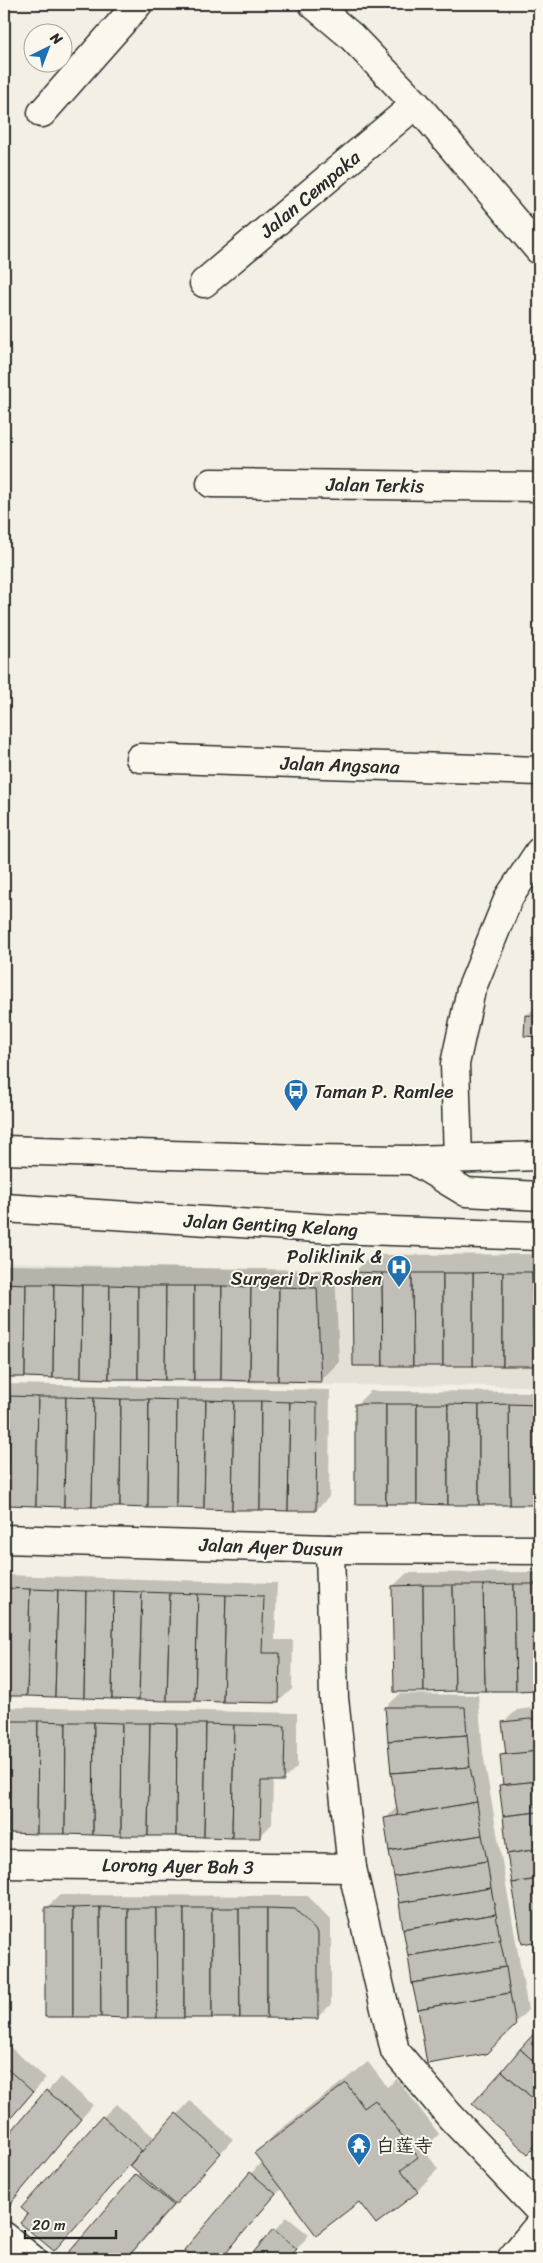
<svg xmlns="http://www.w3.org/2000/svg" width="543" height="2263" font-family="Sriracha,'LXGW WenKai TC',sans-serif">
<rect width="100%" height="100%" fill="#f3efe4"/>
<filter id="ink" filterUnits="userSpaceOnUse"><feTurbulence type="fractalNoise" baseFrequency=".02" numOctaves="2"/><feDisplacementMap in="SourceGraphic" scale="10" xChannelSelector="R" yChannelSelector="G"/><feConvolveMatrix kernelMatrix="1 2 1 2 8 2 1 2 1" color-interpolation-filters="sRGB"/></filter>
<g filter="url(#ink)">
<polygon fill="#e4e0d6" points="4,1262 343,1273 539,1271 539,1386 337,1385 4,1378"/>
<g fill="#0003">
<polygon points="539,1003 539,1036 525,1034 526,1016"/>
<polygon points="539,1254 539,1364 354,1365 353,1273 372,1255"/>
<polygon points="4,1265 335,1270 339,1362 320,1381 4,1376"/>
<polygon points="4,1384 330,1390 329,1497 316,1510 4,1504"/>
<polygon points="370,1391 539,1392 539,1504 356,1503 357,1404"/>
<polygon points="539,1572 539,1689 395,1691 393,1586 407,1573"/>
<polygon points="4,1575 277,1583 275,1640 293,1640 292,1689 278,1702 4,1694"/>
<polygon points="400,1694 478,1695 483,1753 528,2010 486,2052 385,1819 398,1806 386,1707"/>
<polygon points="4,1707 297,1713 297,1767 283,1780 273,1780 272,1824 259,1837 4,1832"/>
<polygon points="539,1707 539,1939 523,1942 500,1786 504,1782 501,1756 507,1750 503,1723 517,1710"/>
<polygon points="60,1895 308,1896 331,1920 331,2004 318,2017 46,1908"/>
<polygon points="539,2030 539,2142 528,2153 473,2104"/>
<polygon points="4,2042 46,2078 4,2126"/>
<polygon points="368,2062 387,2087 397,2079 439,2134 424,2149 438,2169 417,2191 359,2200 282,2188 220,2259 216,2259 206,2251 198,2259 186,2250 262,2161 256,2153 277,2132"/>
<polygon points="60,2077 93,2105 4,2211 4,2142"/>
<polygon points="190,2101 233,2139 127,2259 69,2259 67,2257 140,2172 130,2164 54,2250 103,2117 116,2104 155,2138"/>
<polygon points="287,2217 309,2235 288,2259 249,2259"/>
<polygon points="232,2254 238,2259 227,2259"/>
</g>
<g fill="#c0beb6" stroke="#2b2b2b">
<polygon points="539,998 539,1047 539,1037 524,1036 525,1015 538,1016"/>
<polygon points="352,1272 382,1273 383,1366 353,1366"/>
<polygon points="503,1272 503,1366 473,1366 473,1273"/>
<polygon points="503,1272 532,1272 534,1366 503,1366"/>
<polygon points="532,1272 539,1272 539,1366 534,1366"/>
<polygon points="382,1273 412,1273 413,1366 383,1366"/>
<polygon points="412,1273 443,1273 443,1366 413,1366"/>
<rect x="443" y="1273" width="30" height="93"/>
<polygon points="4,1283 26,1284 25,1377 4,1377"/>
<polygon points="26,1284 54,1284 53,1378 25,1377"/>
<polygon points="54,1284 82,1285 81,1378 53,1378"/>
<polygon points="82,1285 110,1285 109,1379 81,1378"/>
<polygon points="110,1285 138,1286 138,1379 109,1379"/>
<polygon points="138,1286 166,1286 165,1380 138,1379"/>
<polygon points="166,1286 194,1286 194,1380 165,1380"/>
<polygon points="194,1286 222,1286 221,1380 194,1380"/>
<polygon points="222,1286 251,1287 250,1381 221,1380"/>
<polygon points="251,1287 279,1287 278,1381 250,1381"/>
<polygon points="279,1287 317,1288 321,1382 278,1381"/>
<polygon points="4,1396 10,1396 8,1505 4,1505"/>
<polygon points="10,1396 38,1397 36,1506 8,1505"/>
<polygon points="38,1397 66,1397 64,1507 36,1506"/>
<polygon points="66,1397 94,1398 92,1507 64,1507"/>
<polygon points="94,1398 121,1399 120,1507 92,1507"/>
<polygon points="121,1399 149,1399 148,1508 120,1507"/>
<polygon points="149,1399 177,1400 176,1508 148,1508"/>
<polygon points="177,1400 206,1400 204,1509 176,1508"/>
<polygon points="206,1400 234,1401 232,1510 204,1509"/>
<polygon points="234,1401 261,1401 260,1510 232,1510"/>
<polygon points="261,1401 290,1402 288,1511 260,1510"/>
<polygon points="290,1402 317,1403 316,1511 288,1511"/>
<rect x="355" y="1404" width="31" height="100"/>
<rect x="386" y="1404" width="31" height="100"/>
<polygon points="417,1404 448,1404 448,1505 417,1504"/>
<polygon points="448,1404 479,1405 479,1505 448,1505"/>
<polygon points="509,1404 539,1405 539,1505 510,1505"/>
<polygon points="509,1404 510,1505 479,1505 479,1405"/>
<polygon points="514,1584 516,1691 485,1691 483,1585"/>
<polygon points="514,1584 539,1584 539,1690 516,1691"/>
<polygon points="423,1585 424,1692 394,1692 392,1586"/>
<polygon points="423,1585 453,1585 455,1691 424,1692"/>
<polygon points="453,1585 483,1585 485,1691 455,1691"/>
<polygon points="4,1588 30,1589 27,1696 4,1696"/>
<polygon points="30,1589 58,1590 55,1697 27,1696"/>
<polygon points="58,1590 86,1591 84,1698 55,1697"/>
<polygon points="86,1591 114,1591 112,1699 84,1698"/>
<polygon points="114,1591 142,1592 139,1700 112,1699"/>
<polygon points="142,1592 170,1593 167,1701 139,1700"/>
<polygon points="170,1593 198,1594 195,1701 167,1701"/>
<polygon points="198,1594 226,1595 223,1702 195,1701"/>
<polygon points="226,1595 264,1596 262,1653 280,1653 279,1703 223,1702"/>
<polygon points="385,1707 465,1707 467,1735 388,1741"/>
<polygon points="539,1718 539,1751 506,1755 502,1722"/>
<polygon points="4,1720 10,1721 9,1833 4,1833"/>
<polygon points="10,1721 38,1721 37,1834 9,1833"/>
<polygon points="38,1721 66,1722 65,1834 37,1834"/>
<polygon points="66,1722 94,1722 93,1835 65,1834"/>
<polygon points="94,1722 122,1723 121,1836 93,1835"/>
<polygon points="122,1723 150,1723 148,1836 121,1836"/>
<polygon points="150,1723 177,1724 176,1836 148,1836"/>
<polygon points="177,1724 206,1724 204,1837 176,1836"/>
<polygon points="206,1724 234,1725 232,1838 204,1837"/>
<polygon points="234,1725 285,1726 284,1781 261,1781 260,1838 232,1838"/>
<polygon points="467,1735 470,1767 391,1773 388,1741"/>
<polygon points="539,1751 539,1781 503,1785 500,1755"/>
<polygon points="470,1767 477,1802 398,1816 391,1773"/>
<polygon points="539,1781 539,1812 503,1816 499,1785"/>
<polygon points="477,1802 482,1835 389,1851 384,1818"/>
<polygon points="539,1812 539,1849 507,1854 503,1816"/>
<polygon points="482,1835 487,1861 394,1877 389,1851"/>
<polygon points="539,1849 539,1879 512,1883 507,1854"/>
<polygon points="487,1861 491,1888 399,1903 394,1877"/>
<polygon points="539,1879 539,1941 522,1944 512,1883"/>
<polygon points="491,1888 496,1914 403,1929 399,1903"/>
<polygon points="45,1907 73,1908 73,2017 45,2017"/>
<polygon points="100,1907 101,2017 73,2017 73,1908"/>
<polygon points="100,1907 128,1908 128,2018 101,2017"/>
<polygon points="128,1908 156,1908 157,2018 128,2018"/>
<polygon points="156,1908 184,1908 184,2018 157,2018"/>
<rect x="184" y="1908" width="28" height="110"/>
<polygon points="212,1908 239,1908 240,2018 212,2018"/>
<polygon points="239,1908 267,1908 267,2018 240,2018"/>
<polygon points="267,1908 295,1909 318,1933 318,2019 267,2018"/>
<polygon points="496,1914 500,1940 408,1956 403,1929"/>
<polygon points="500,1940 506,1967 412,1983 408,1956"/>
<polygon points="506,1967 510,1993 418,2009 412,1983"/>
<polygon points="510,1993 516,2025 486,2054 427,2064 418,2009"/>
<polygon points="539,2028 539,2066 520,2049"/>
<polygon points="520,2049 539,2066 539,2104 502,2071"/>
<polygon points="4,2066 33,2092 4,2126"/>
<polygon points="502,2071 539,2104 539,2143 528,2154 472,2104"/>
<polygon points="346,2083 364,2108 375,2100 418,2157 401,2170 418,2192 376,2224 359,2202 316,2235 254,2153"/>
<polygon points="46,2090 81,2119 4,2211 4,2140"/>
<polygon points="176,2113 221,2153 175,2205 130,2165"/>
<polygon points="102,2116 142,2151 54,2251 20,2223 28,2214 21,2208"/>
<polygon points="250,2172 276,2194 221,2259 214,2259 206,2252 200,2259 196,2259 184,2250"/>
<polygon points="136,2174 173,2205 126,2259 67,2259 65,2257"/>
<polygon points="273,2229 297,2249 288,2259 248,2259"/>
</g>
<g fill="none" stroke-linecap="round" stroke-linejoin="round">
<defs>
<g id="minor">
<polyline points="313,4 351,36 416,104 539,250"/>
<polyline points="42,113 138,4"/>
<polyline points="204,283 416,104"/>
<polyline points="211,483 539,487"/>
<polyline points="140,758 539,771"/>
<polyline points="458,1158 455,1064 471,990 509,897 539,852"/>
<polyline points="4,1539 330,1549 539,1550"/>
<polyline points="330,1549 334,1698 352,1868 395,2051 450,2116 539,2210"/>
<polyline points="4,1864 352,1868"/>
<polyline points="4,2236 32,2259"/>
<polyline points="511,2259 539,2225"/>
</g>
<g id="major">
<polyline points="4,1150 303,1159 413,1160 539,1156"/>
<polyline points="413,1160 466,1192 539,1196"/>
<polyline points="4,1208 333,1229 539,1236"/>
</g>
</defs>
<use href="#minor" stroke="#2b2b2b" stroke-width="31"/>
<use href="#major" stroke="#2b2b2b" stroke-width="31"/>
<use href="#minor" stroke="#fbf7ec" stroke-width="28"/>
<use href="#major" stroke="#fbf7ec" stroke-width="28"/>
</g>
</g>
<defs>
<symbol id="bus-pin" viewBox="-11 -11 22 30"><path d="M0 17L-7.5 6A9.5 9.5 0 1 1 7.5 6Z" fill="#1f6fb2" stroke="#fbf7ec"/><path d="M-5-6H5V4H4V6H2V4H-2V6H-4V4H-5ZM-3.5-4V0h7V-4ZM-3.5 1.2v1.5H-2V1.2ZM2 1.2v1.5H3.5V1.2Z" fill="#fff"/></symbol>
<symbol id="hospital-pin" viewBox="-11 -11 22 30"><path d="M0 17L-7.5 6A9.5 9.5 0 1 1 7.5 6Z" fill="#1f6fb2" stroke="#fbf7ec"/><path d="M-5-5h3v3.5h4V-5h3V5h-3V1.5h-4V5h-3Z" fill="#fff"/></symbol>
<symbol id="temple-pin" viewBox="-11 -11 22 30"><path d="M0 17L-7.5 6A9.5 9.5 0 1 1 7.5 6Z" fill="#1f6fb2" stroke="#fbf7ec"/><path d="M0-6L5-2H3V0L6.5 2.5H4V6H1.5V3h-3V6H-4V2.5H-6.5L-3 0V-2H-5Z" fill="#fff"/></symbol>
</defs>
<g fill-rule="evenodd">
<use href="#bus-pin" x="282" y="1077" width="28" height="38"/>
<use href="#hospital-pin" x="385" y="1253" width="28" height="38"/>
<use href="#temple-pin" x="345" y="2131" width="28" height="38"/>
</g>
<g text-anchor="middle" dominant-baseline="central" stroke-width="4" stroke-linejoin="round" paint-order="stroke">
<g font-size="19" fill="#2b2b2b" stroke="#fbf7ec">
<text transform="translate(310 194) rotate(-40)">Jalan Cempaka</text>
<text transform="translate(375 485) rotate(1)">Jalan Terkis</text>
<text transform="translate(340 765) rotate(2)">Jalan Angsana</text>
<text transform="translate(271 1225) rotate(3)">Jalan Genting Kelang</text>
<text transform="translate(271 1547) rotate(2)">Jalan Ayer Dusun</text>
<text transform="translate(178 1866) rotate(1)">Lorong Ayer Bah 3</text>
</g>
<g font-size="19" fill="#2b2b2b" stroke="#fbf7ec" text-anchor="start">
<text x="314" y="1091">Taman P. Ramlee</text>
<text x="382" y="1256" text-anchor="end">Poliklinik &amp;<tspan x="382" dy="22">Surgeri Dr Roshen</tspan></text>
<text x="376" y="2145">白莲寺</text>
</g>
</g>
<rect width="543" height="2263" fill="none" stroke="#fbf7ec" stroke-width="20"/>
<rect x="10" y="10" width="523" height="2243" fill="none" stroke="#2b2b2b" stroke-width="2" filter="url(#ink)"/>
<g transform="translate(48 48) rotate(42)"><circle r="24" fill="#fbf7ec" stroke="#a8a59f"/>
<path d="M0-4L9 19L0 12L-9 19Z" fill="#1f6fb2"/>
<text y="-8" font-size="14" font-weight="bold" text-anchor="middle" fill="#2b2b2b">N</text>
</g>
<path d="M25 2230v8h91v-8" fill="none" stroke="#2b2b2b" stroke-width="2.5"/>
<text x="32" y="2230" font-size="15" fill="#2b2b2b" stroke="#fbf7ec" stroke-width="4" paint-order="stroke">20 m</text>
</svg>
